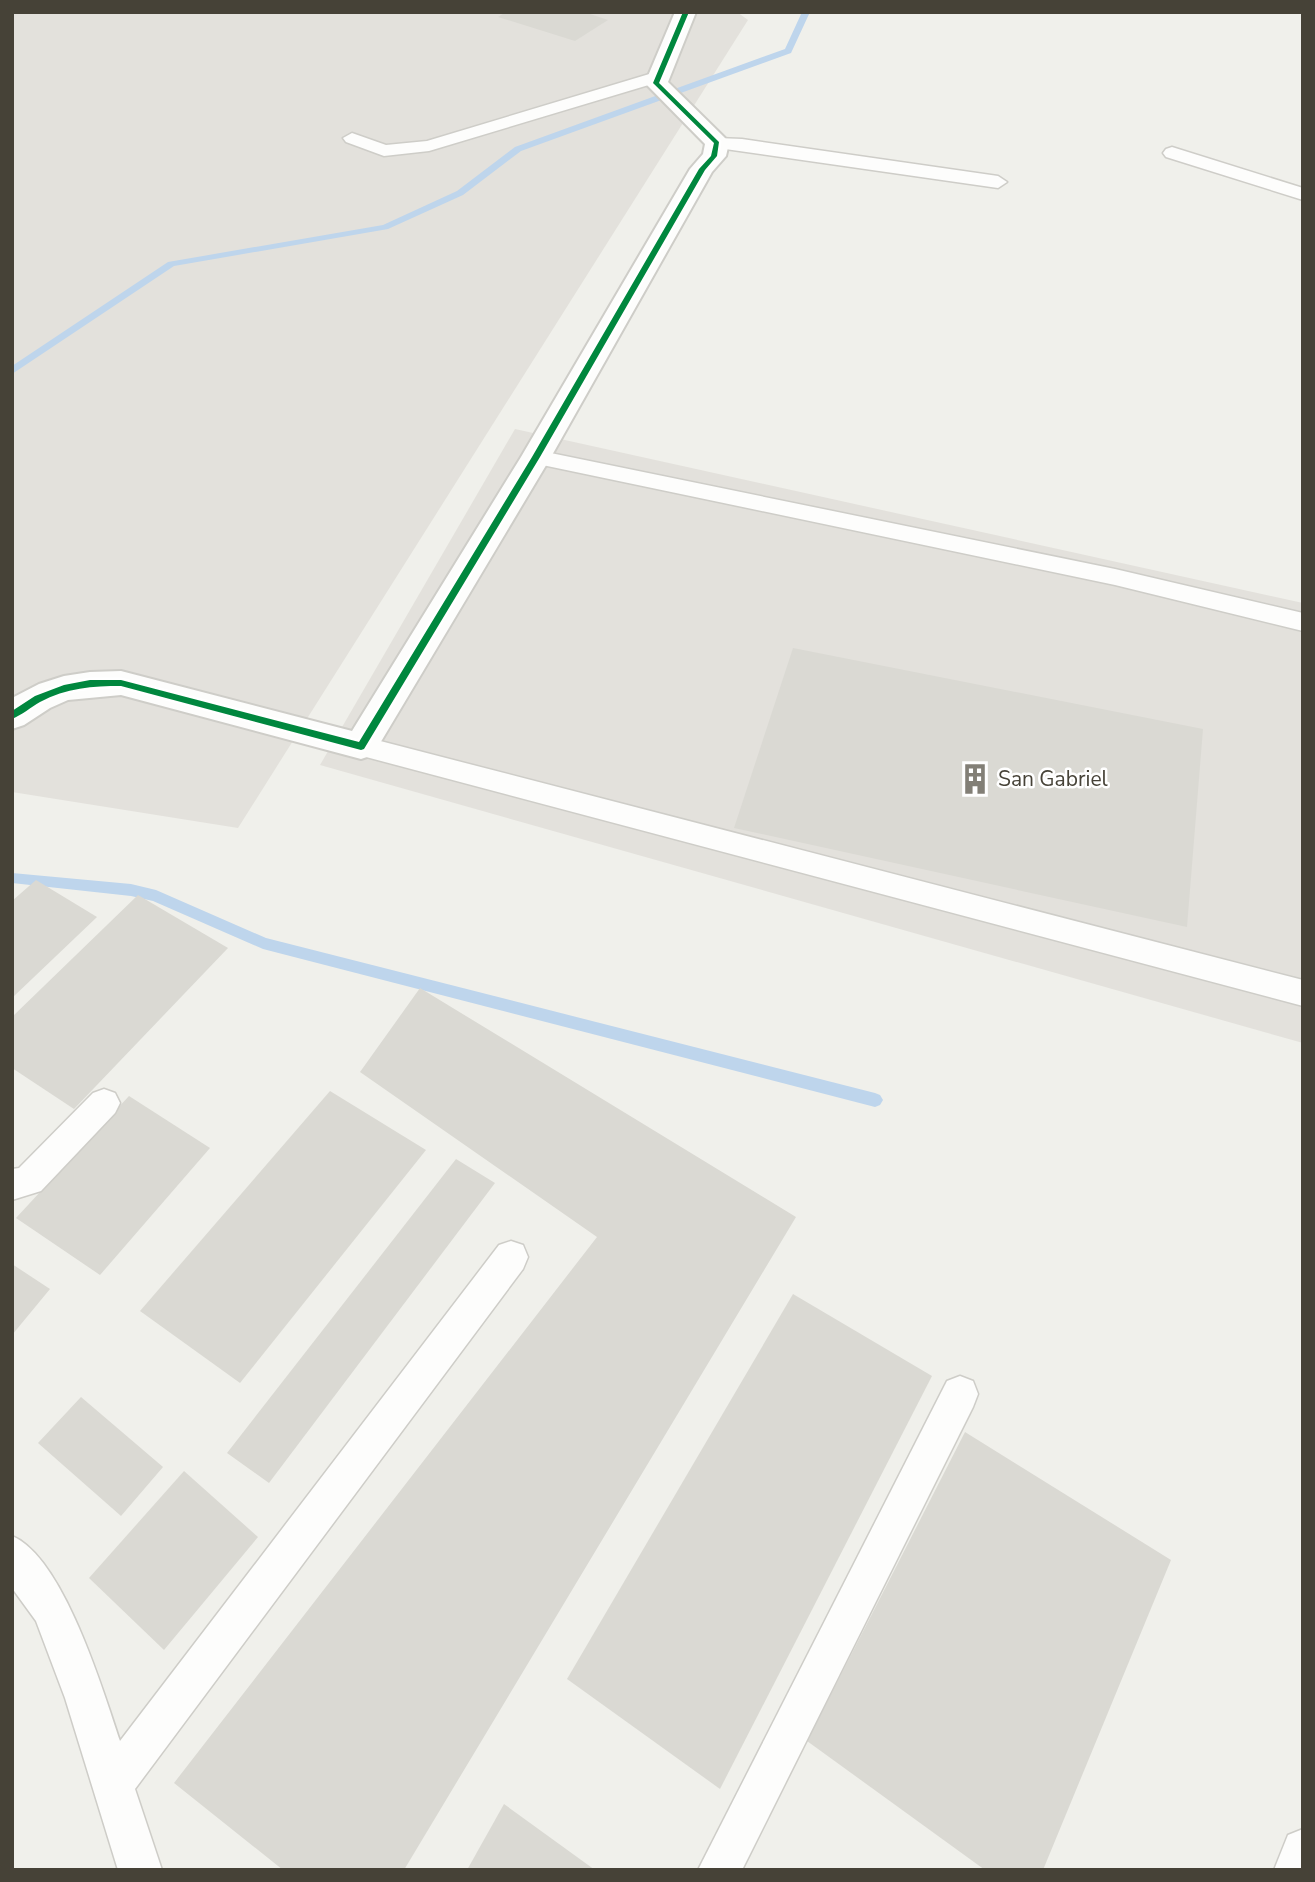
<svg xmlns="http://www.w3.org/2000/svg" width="1315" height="1882" font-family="'Nunito Sans',sans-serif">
<rect width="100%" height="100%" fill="#f0f0eb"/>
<g fill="#e3e1dc">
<polygon points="12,12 737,12 748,20 238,828 12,792"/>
<polygon points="515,429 1303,603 1303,1043 320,765"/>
</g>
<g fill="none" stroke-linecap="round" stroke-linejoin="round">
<g fill="#bed5ec" fill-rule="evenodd">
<polygon points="802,12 810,12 791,53 521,151 463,195 388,229 174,266 12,374 12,366 168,262 383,225 457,191 515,147 785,49"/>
<polygon points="12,873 131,884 156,890 266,938 875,1093 880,1095 883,1100 880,1105 875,1107 263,949 153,901 131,896 12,883"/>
</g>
</g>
<g fill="#dad9d3">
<polygon points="506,12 584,12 608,20 575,41 498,17"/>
<polygon points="793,648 1203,729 1187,927 734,828"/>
<polygon points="36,880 97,917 12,998 12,901"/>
<polygon points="138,895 228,948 74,1109 12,1068 12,1017"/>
<polygon points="420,988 796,1217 404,1870 283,1870 174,1783 597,1237 360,1072"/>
<polygon points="330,1091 426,1150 240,1383 140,1311"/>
<polygon points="129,1096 210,1148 100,1275 16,1218"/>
<polygon points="456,1159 495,1183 269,1483 227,1453"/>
<polygon points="12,1264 50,1289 12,1335"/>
<polygon points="793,1294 932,1376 720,1789 567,1679"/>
<polygon points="81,1397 163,1467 121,1516 38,1443"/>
<polygon points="965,1432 1171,1560 1043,1870 985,1870 807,1741"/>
<polygon points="184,1471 258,1537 164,1650 89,1578"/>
<polygon points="504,1804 595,1870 467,1870"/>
</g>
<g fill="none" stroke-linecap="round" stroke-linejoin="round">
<defs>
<g id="lane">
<polygon points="656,72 665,77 662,81 429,151 384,156 346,142 343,138 352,133 386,145 427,141"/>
<polygon points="717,138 742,139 998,176 1007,182 998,188 711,147 708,143"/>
<polygon points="1172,147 1303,188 1303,200 1166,157 1163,153 1166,149"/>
<polygon points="536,450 1115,569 1303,613 1303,631 1115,585 528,462 525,457 528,452"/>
<polygon points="361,736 1303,980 1303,1006 351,753 348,746 351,739"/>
<polygon points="104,1089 115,1093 120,1103 115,1113 41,1191 12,1200 12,1169 19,1168 93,1093"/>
<path d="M511,1241l12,4 5,12 -5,12 -388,520 27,81h-44l-53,-172 -29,-77 -24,-33v-52c51,21 91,154 108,205l379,-496z"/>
<polygon points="960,1376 973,1381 978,1394 973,1407 742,1870 698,1870 947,1381"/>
<polygon points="1303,1829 1303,1870 1274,1870 1288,1835"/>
</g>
<polygon id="street" points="675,12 696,12 668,82 725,138 729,143 726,156 712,172 551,457 373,755 361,759 121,695 68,700 50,708 24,725 12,729 12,698 39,684 64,676 90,672 121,671 352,731 521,457 690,169 703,154 705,144 645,83"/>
</defs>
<use href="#lane" stroke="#cecdc8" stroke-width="3"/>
<use href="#street" stroke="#cecdc8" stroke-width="4"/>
<use href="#lane" fill="#fdfdfc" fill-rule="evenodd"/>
<use href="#street" fill="#fdfdfc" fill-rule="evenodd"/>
<defs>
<path id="cycleway" d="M683,12h6l-30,71 60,59 -2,14 -12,14 -165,287 -176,292 -3,1 -240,-64c-28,0 -55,2 -81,16 -9,5 -18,13 -28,17v-8l23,-15 29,-11 26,-5h31l238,62 173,-285 167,-288 12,-13 3,-13 -61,-60z"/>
</defs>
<use href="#cycleway" stroke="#fff" stroke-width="5"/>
<use href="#cycleway" fill="#00873e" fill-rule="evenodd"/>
</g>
<defs>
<symbol id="building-bare" viewBox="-9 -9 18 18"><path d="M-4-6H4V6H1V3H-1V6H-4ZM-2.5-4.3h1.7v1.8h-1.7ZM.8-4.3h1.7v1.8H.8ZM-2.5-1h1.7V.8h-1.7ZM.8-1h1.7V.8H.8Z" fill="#827f76" stroke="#fff" stroke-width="2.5" paint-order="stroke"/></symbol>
</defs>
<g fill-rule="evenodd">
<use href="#building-bare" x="953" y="757" width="44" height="44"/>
</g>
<g text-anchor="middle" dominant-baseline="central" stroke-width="5" stroke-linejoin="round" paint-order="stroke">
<g font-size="21" fill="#464237" stroke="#fff" text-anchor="start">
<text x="998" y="779">San Gabriel</text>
</g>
</g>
<rect width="1315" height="1882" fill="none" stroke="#464237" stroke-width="28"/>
</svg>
